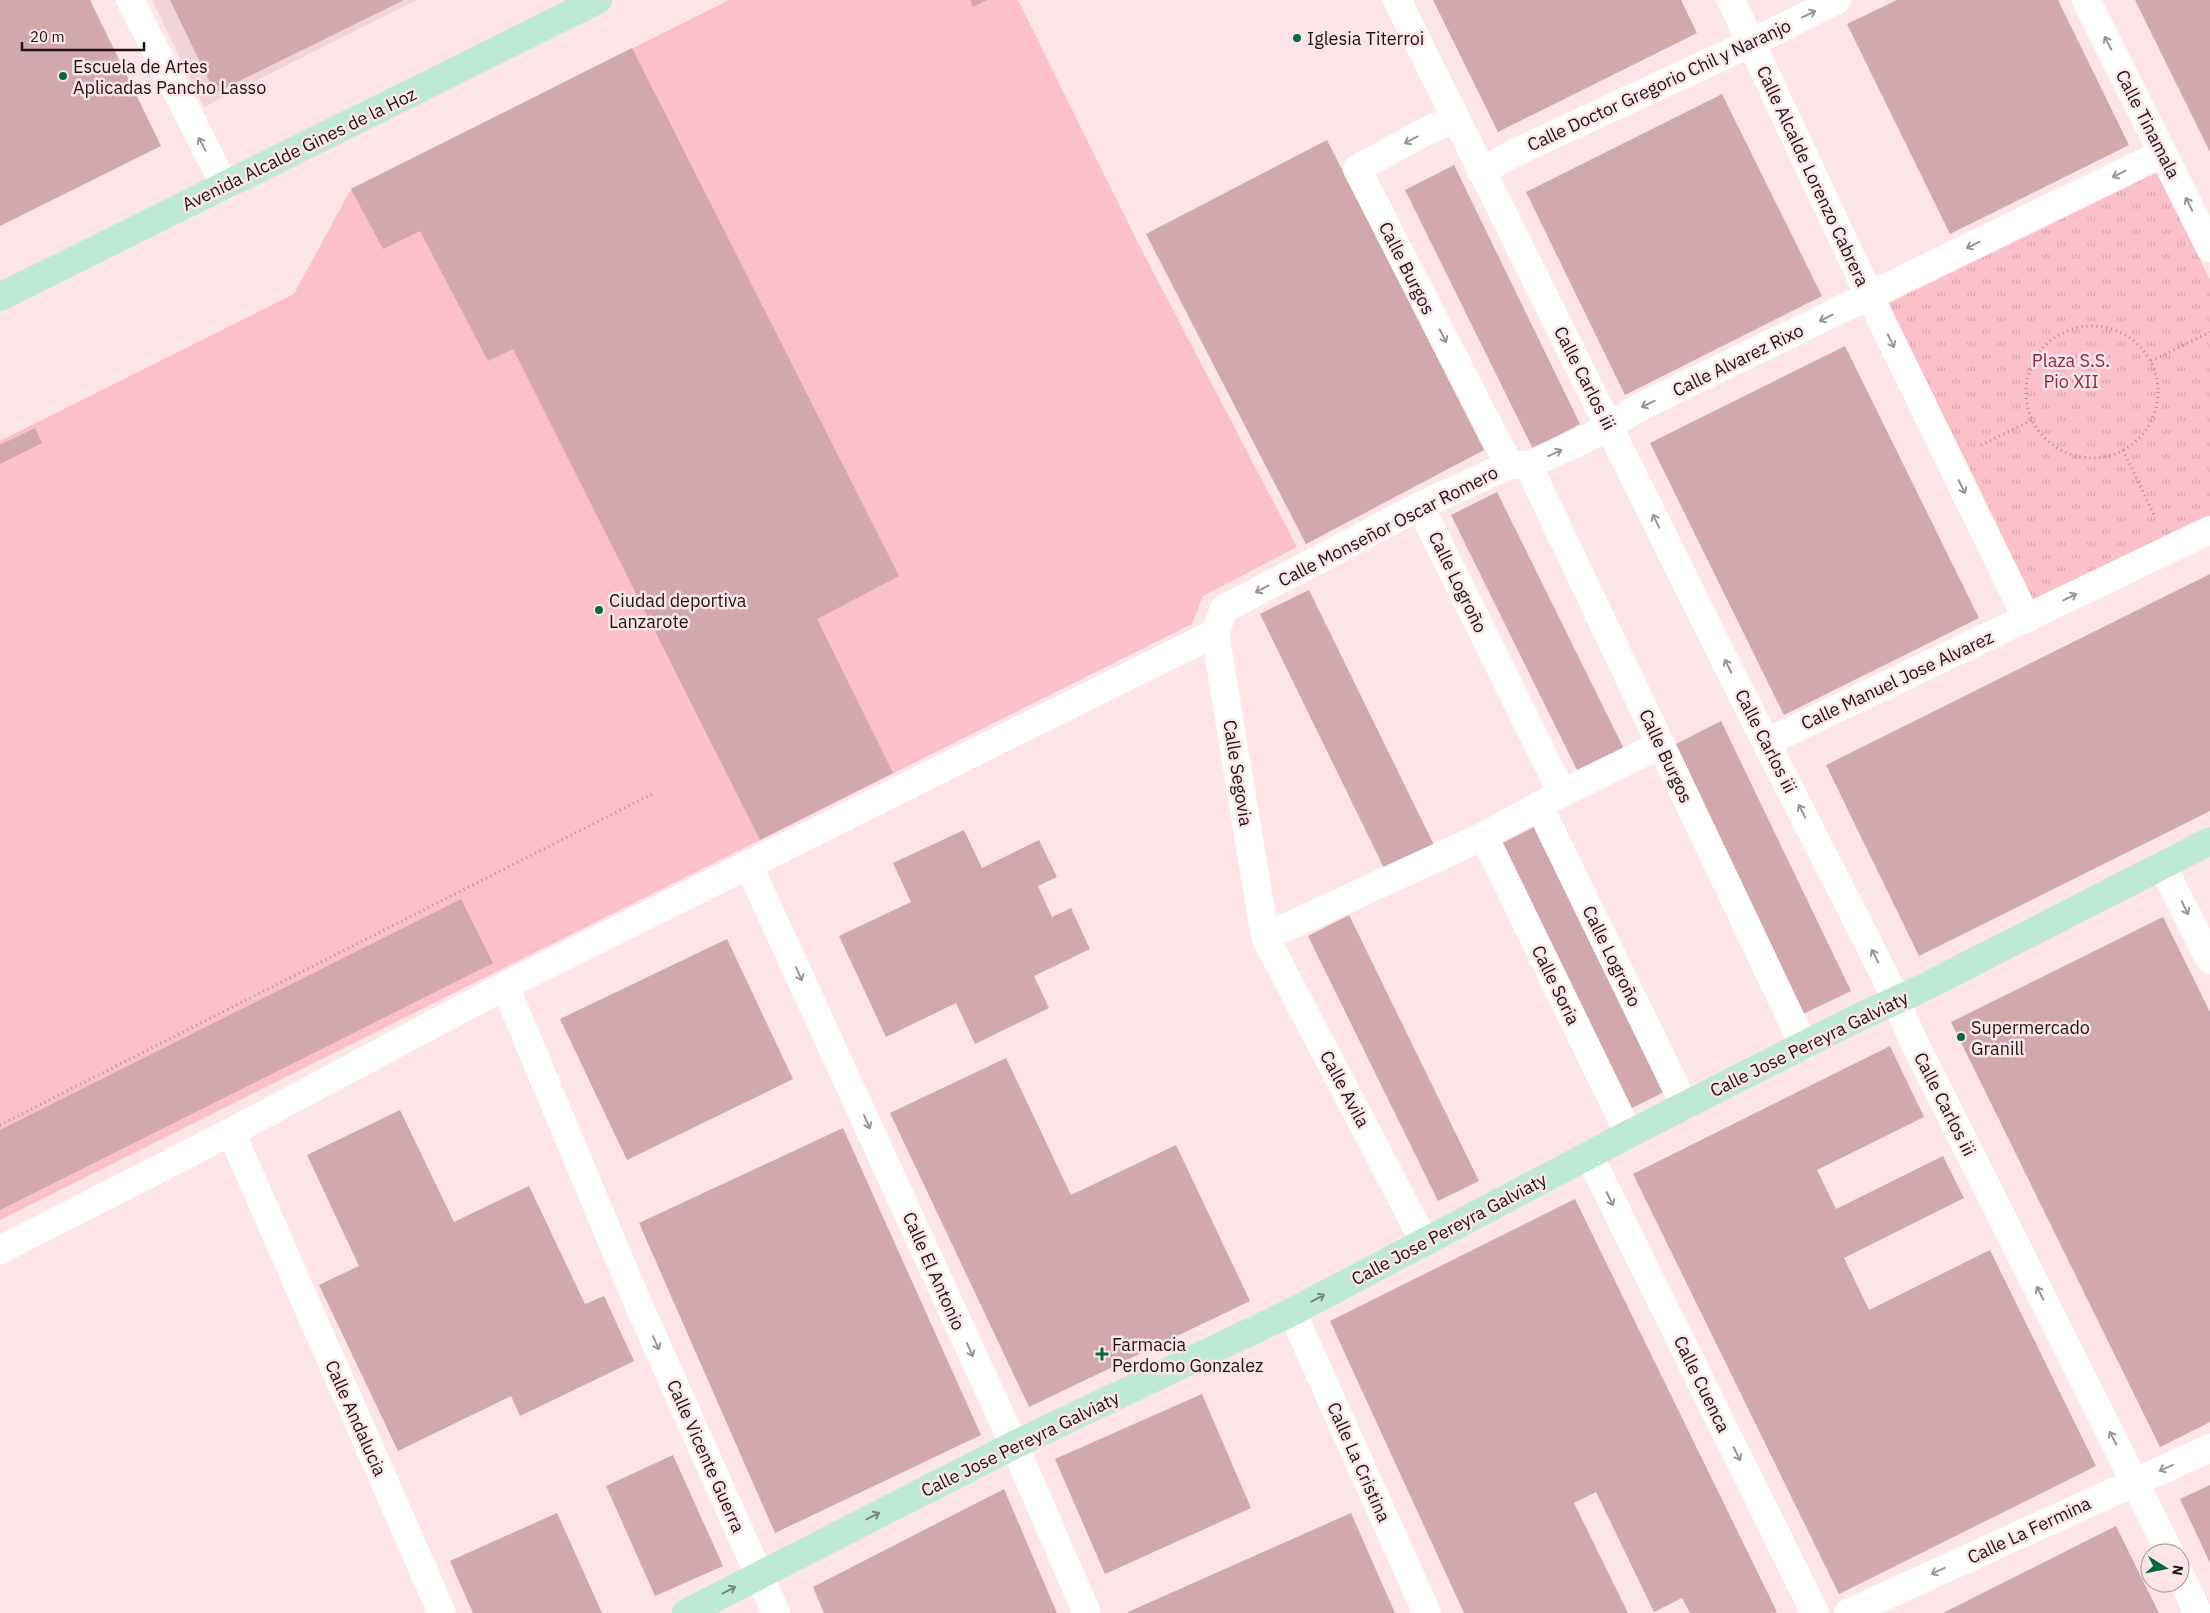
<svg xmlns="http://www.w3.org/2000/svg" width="2210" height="1613" font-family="'IBM Plex Sans',sans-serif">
<defs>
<pattern id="park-tufts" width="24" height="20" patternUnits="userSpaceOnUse" patternTransform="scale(1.25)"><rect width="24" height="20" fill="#fcc0ca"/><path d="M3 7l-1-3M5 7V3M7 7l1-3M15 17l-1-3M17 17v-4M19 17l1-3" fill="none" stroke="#d8a4ad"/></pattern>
</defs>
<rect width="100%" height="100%" fill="#fee5e8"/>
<polygon fill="#f1d4d8" points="152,0 416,0 204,107"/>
<polygon fill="#fcc0ca" points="729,0 1018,0 1137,241 1297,547 1203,596 1192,624 0,1220 0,441 294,294 351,189"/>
<polygon fill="url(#park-tufts)" points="2158,172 2210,280 2210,516 2030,602 1885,305"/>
<g fill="#d0a8ae">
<polygon points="0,0 90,0 161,146 0,226"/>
<polygon points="170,0 404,0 215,93"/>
<polygon points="970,0 987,0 973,7"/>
<polygon points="1433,0 1681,0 1697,33 1498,132"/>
<polygon points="1897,0 2058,0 2129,145 1950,234 1847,24"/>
<polygon points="2135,0 2210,0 2210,152"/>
<polygon points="632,48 899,576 817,619 893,773 760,840 513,349 488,361 420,231 383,249 351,189"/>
<polygon points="1722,94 1822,296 1625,395 1526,192"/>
<polygon points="1327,140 1484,450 1306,544 1146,234"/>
<polygon points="1454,165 1580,424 1533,449 1405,190"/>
<polygon points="1845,346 1979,618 1784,715 1650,443"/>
<polygon points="35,428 42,443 0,464 0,445"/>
<polygon points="1497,492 1627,755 1581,778 1451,515"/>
<polygon points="2210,574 2210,811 1919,956 1826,765"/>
<polygon points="1309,590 1434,845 1385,870 1260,614"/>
<polygon points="1721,721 1851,991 1799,1016 1670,747"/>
<polygon points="1542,823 1672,1088 1628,1110 1497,846"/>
<polygon points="964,830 982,868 1039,840 1057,877 1038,886 1052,917 1071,908 1090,949 1034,976 1049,1008 975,1044 956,1003 886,1037 839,936 911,902 893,863"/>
<polygon points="461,899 493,963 0,1210 0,1130"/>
<polygon points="1349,915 1479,1181 1438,1201 1308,936"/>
<polygon points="2163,917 2210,1012 2210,1422 2160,1447 1951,1022"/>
<polygon points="727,939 793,1079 627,1160 560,1019"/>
<polygon points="1890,1046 1924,1117 1817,1170 1836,1209 1943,1156 1964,1198 1844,1258 1869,1310 1990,1250 2096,1466 1839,1594 1633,1174"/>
<polygon points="1006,1058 1071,1195 1176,1145 1250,1301 1029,1407 890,1113"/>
<polygon points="400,1110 454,1222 529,1186 585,1304 604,1296 634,1361 520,1416 511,1396 398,1451 319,1285 359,1266 307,1155"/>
<polygon points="843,1128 981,1435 775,1533 639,1223"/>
<polygon points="1575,1199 1777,1612 1774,1613 1690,1613 1682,1598 1654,1612 1596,1492 1574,1503 1628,1613 1464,1613 1330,1321"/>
<polygon points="1202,1394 1251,1508 1105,1574 1055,1459"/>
<polygon points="673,1455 723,1566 655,1596 606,1486"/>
<polygon points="2210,1485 2210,1563 2180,1499"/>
<polygon points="1004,1489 1057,1613 824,1613 813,1587"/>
<polygon points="557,1513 602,1613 473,1613 450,1561"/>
<polygon points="1351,1513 1395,1613 1128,1613 1128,1612"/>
<polygon points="2116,1526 2159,1613 1943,1613"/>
</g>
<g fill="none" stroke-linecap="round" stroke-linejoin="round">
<g stroke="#a48f92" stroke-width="3" stroke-dasharray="1 4" stroke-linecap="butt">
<circle cx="2092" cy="392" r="66"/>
<polyline points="2151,361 2210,332"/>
<polyline points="1981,445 2032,420"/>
<polyline points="2123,450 2155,517"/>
<polyline points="0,1125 654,793"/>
</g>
<g stroke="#fff" stroke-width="28">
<polyline points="130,0 225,186"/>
<polyline points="1397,0 1749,709 1886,978 1913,1040 2170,1553"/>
<polyline points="1731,0 1870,297 2027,619"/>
<polyline points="2086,0 2210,248"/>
<polyline points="1455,120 1430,129 1357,169 1509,465"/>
<polyline points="1481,172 1512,154 1751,43 1837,0"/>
<polyline points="1528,465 1804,1046"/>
<polyline points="1420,506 1562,793"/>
<polyline points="1767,742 2210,530"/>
<polyline points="1539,806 1685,1106"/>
<polyline points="1484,836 1629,1134"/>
<polyline points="748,864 1014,1445 1087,1613"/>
<polyline points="2162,865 2210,960"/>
<polyline points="1265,937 1484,836 1562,793 1660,745"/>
<polyline points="505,986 636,1299 776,1613"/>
<polyline points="231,1132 442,1613"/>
<polyline points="1589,1155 1815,1613"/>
<polyline points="1424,1241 1265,937 1215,633 1224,609 1420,506 1509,465 1528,465 1590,437 1640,407 2163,153"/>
<polyline points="0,1250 231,1132 505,986 1215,633"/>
<polyline points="1292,1312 1427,1613"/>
<polyline points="2180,1575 2198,1613"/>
<polyline points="1848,1613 2210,1448"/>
</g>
<g stroke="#bee9d5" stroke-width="28">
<polyline points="0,297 598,0"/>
<polyline points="686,1613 1014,1445 1292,1312 1629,1134 1855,1019 1921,989 2210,841"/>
</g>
</g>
<defs><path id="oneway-shaft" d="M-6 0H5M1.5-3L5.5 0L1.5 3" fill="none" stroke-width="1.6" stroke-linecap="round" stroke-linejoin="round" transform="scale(1.25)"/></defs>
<g stroke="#9b9496">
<use href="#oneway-shaft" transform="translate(1809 14) rotate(-26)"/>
<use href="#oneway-shaft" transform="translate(2108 43) rotate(-117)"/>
<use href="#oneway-shaft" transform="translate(1411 140) rotate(152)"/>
<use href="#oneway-shaft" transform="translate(202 144) rotate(-118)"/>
<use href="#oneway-shaft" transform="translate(2119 174) rotate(154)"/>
<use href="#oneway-shaft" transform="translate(2189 204) rotate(-116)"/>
<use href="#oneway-shaft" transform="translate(1973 245) rotate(154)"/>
<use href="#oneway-shaft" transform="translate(1826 318) rotate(154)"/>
<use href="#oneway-shaft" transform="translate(1443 336) rotate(63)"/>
<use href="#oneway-shaft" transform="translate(1891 341) rotate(64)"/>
<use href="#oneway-shaft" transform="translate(1648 404) rotate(154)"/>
<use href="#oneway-shaft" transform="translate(1555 453) rotate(-25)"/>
<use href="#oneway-shaft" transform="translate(1962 487) rotate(64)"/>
<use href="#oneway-shaft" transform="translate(1656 521) rotate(-116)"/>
<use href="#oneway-shaft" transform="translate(1262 589) rotate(152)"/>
<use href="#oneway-shaft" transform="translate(2070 597) rotate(-26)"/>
<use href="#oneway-shaft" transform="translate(1728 666) rotate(-116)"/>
<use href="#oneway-shaft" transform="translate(1802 811) rotate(-117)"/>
<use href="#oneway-shaft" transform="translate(2185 908) rotate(64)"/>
<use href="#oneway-shaft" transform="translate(1875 956) rotate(-117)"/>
<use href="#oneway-shaft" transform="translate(799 974) rotate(66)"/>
<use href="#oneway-shaft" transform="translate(867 1122) rotate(66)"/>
<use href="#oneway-shaft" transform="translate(1610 1199) rotate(64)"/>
<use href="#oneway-shaft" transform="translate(2040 1293) rotate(-117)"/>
<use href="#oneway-shaft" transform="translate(656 1343) rotate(66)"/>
<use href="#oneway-shaft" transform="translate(970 1350) rotate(66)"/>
<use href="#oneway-shaft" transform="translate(2113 1438) rotate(-117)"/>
<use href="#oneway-shaft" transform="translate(1737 1454) rotate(64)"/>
<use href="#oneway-shaft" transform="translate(2166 1468) rotate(156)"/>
<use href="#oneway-shaft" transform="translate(1938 1571) rotate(155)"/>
</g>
<g stroke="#77887f">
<use href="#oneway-shaft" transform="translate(1318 1298) rotate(-28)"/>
<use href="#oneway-shaft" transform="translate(873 1516) rotate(-27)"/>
<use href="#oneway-shaft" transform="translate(729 1590) rotate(-28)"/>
</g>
<g fill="#076a3f" stroke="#fee5e8" stroke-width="2">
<circle cx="1297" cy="38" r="5"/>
<circle cx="63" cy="76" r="5"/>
<circle cx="599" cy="610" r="5"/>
<circle cx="1961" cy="1037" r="5"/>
<path d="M1099.5 1346.5h5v5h5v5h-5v5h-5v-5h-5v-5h5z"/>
</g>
<g text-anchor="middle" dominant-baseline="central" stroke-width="5" stroke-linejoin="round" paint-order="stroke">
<g font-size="18" fill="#201215" stroke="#fee5e8" text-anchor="start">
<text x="1307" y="38">Iglesia Titerroi</text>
<text x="73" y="66">Escuela de Artes<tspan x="73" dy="21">Aplicadas Pancho Lasso</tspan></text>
<text x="609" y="600">Ciudad deportiva<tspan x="609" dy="21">Lanzarote</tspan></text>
<text x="1971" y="1027">Supermercado<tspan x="1971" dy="21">Granill</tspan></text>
<text x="1112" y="1344">Farmacia<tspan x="1112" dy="21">Perdomo Gonzalez</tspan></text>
</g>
<g font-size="18" fill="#201215" stroke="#fee5e8">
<text transform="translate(1659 85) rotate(-25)">Calle Doctor Gregorio Chil y Naranjo</text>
<text transform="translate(2148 124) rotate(63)">Calle Tinamala</text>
<text transform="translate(299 149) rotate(-26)">Avenida Alcalde Gines de la Hoz</text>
<text transform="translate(1813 176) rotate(65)">Calle Alcalde Lorenzo Cabrera</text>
<text transform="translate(1407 268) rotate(63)">Calle Burgos</text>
<text transform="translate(1738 360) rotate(-26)">Calle Alvarez Rixo</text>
<text transform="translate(1585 378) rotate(63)">Calle Carlos iii</text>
<text transform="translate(1388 526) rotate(-27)">Calle Monseñor Oscar Romero</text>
<text transform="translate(1458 582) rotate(64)">Calle Logroño</text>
<text transform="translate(1897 680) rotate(-25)">Calle Manuel Jose Alvarez</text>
<text transform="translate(1766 741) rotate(63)">Calle Carlos iii</text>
<text transform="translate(1666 756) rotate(65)">Calle Burgos</text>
<text transform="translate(1238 773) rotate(81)">Calle Segovia</text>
<text transform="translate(1612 956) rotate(64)">Calle Logroño</text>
<text transform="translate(1556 985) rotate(64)">Calle Soria</text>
<text transform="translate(1809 1044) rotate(-26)">Calle Jose Pereyra Galviaty</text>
<text transform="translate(1345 1089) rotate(62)">Calle Avila</text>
<text transform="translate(1945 1104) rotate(63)">Calle Carlos iii</text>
<text transform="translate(1449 1229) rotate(-28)">Calle Jose Pereyra Galviaty</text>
<text transform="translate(934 1271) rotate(66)">Calle El Antonio</text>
<text transform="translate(1702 1384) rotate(64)">Calle Cuenca</text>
<text transform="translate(356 1418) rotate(66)">Calle Andalucia</text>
<text transform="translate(1020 1444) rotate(-26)">Calle Jose Pereyra Galviaty</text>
<text transform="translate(706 1456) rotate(66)">Calle Vicente Guerra</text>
<text transform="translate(1359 1462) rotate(66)">Calle La Cristina</text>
<text transform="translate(2029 1530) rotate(-25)">Calle La Fermina</text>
</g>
<g font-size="18" fill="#8d2643" stroke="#fee5e8">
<text x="2071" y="360">Plaza S.S.<tspan x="2071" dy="21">Pio XII</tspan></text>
</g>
</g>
<g transform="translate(2165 1568) rotate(100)"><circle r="24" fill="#fee5e8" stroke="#a59194"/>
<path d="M0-4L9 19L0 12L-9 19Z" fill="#076a3f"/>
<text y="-8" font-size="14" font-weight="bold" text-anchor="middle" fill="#201215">N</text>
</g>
<path d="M22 42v8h122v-8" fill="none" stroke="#201215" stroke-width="2.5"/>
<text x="30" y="42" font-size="15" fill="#201215" stroke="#fee5e8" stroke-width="4" paint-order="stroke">20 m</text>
</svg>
